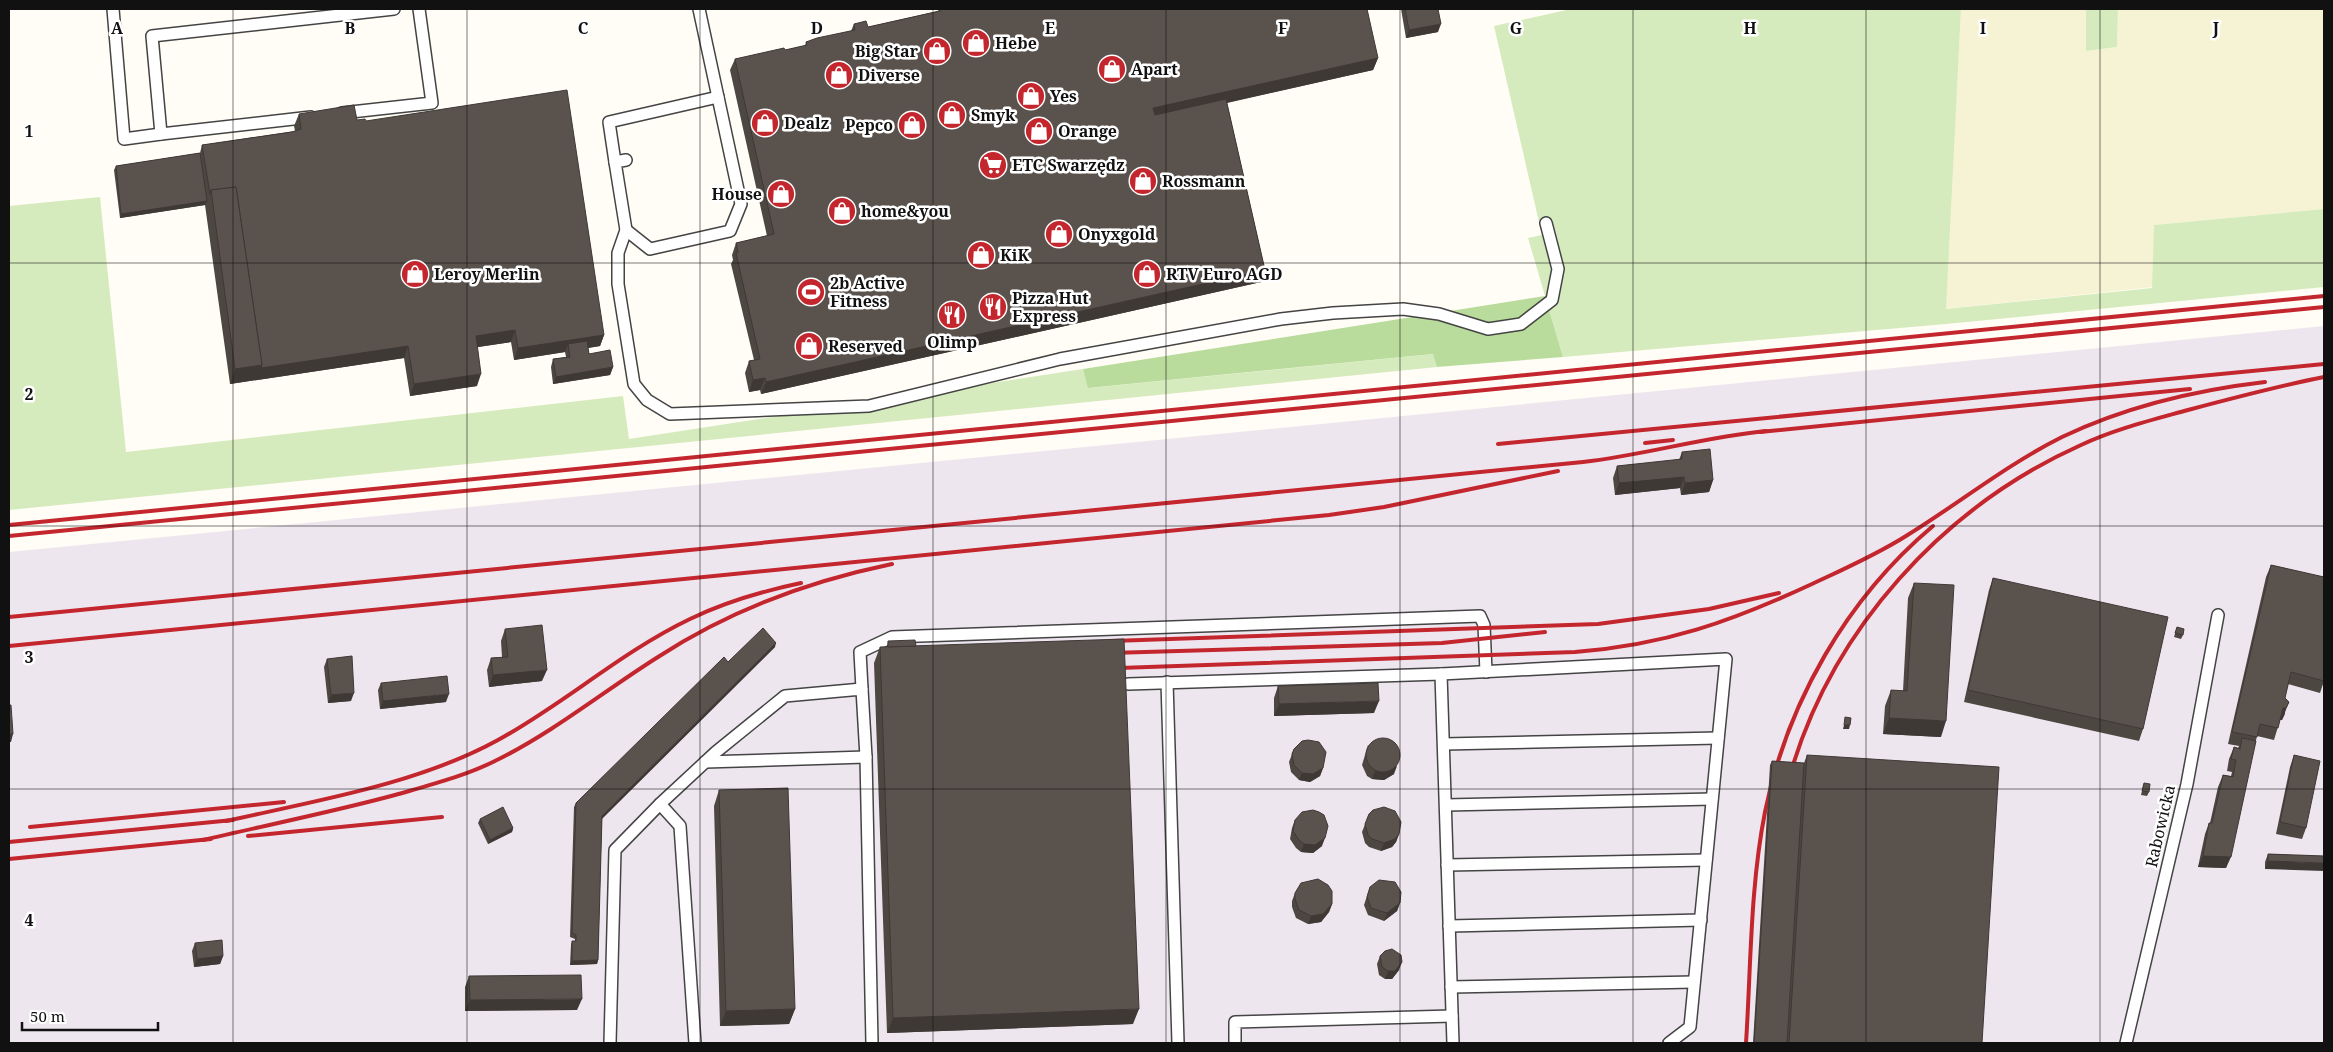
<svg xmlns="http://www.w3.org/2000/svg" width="2333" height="1052" font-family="'Noto Serif',serif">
<rect width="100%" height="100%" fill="#fffdf5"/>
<polygon fill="#eee6ef" points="2324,326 2324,1043 9,1043 9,552"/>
<polygon fill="#f6f3d4" points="1961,9 2086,9 2086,51 2117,47 2118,9 2324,9 2324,209 2155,225 2153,287 1945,309"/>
<g fill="#d5ebbd">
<polygon points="1571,9 1961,9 1946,309 2152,288 2154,225 2324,209 2324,287 1946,324 1563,357 1528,238 1542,235 1494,26"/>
<polygon points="2086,9 2118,9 2117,47 2086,51"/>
<polygon points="100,197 126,452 623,396 629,439 1083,369 1089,388 1434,354 1437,367 9,510 9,206"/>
</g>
<polygon fill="#b9dc9c" points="1545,296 1563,357 1437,367 1433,354 1088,388 1083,369"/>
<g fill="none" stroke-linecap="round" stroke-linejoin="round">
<defs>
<g id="lane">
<polyline points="113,9 124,139 161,134 152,36 394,9"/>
<polyline points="342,113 432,103 419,9"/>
<polyline points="161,134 311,117"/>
<polyline points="626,160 615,162 626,230 618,253 618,284 634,384 647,400 670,414 869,406 1060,359 1281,319 1333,313 1403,309 1439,314 1488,329 1521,324 1552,300 1558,269 1546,223"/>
<polyline points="615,162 609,122 718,97"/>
<polyline points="626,230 650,249 730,231 741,204 699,9"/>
<polyline points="1167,682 1178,1043"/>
<polyline points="1128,684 1441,674"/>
<polyline points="862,689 860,652 892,637 1480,616 1484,625 1486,672"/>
<polyline points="1444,744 1718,738"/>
<polyline points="705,762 866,757"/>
<polyline points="1446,805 1712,799"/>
<polyline points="1447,865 1706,860"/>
<polyline points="1449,926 1701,920"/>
<polyline points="1451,987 1694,982"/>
<polyline points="610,1043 615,850 660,804"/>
<polyline points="695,1043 680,826 660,804 716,752 785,696 862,689 866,757 872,1043"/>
<polyline points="1235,1043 1235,1022 1452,1016"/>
<polyline points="1453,1043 1441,674 1726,659 1690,1027 1669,1043"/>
<polyline points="2126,1043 2187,784 2218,615"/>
</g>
</defs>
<use href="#lane" stroke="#444" stroke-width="14"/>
<use href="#lane" stroke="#fff" stroke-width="11"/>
<g stroke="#c4262e" stroke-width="4">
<polyline points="1760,432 2190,389"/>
<polyline points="1645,443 1673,440"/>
<polyline points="1498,444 2324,364"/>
<polyline points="9,525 2324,296"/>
<polyline points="9,536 2324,307"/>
<path d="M9,617l1574,-155c62,-7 121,-25 183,-31"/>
<polyline points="1112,641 1598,624 1709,609 1779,593"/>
<polyline points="9,646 1329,515 1384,507 1558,471"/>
<polyline points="1111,653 1442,643 1545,632"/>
<path d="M1119,668l456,-16c90,-7 155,-30 237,-68 32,-15 64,-29 94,-48 52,-32 100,-71 156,-99 63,-30 134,-47 203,-55"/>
<path d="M1790,775c42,-146 153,-268 291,-330 34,-16 71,-25 107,-35 45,-12 90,-24 136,-33"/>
<path d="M226,821c89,-20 192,-37 272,-81 66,-36 123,-88 192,-121 35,-17 73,-28 111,-36"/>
<polyline points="30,827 284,802"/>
<polyline points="248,836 442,817"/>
<path d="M203,840c64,-15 129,-28 192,-45 35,-10 71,-19 104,-36 56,-28 105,-68 159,-102 70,-46 152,-76 234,-93"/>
<polyline points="9,842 233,820"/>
<polyline points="9,859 211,839"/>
<path d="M1746,1043c5,-76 4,-155 19,-231 22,-109 82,-214 168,-286"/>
</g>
</g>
<g fill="#4d4742">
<polygon points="939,9 1378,58 1373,70 1227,103 1265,270 1261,282 761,394 760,390 749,392 745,373 749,361 754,360 731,264 733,260 732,255 736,243 767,236 730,70 735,59 785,50 805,46 806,42 851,31 854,24 868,27 938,11"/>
<polygon points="1401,9 1438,9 1438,32 1406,38"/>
<polygon points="299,114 366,121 604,335 600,346 588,348 589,354 613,367 610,375 553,384 551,367 553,359 566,357 565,352 514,360 511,342 477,347 477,386 410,396 404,358 230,384 205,205 120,218 114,170 116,166 200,153 202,145 295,131 294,126"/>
<polygon points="1682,452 1713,480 1709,492 1681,495 1680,488 1615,495 1613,478 1617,466 1679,460"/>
<polygon points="2271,565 2324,577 2324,681 2320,693 2288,684 2285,698 2285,714 2282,720 2280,720 2274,740 2257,736 2226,868 2198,867 2205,834 2209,823 2210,823 2218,787 2223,775 2231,776 2232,772 2227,771 2229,759 2234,747 2238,748 2239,746 2228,744 2266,577"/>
<polygon points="1993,578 2143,729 2139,741 1964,702 1989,590"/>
<polygon points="1914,583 1941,737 1883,734 1885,706 1891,690 1903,691 1908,598"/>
<polygon points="2177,627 2183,635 2181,639 2174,637"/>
<polygon points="505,629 542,681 489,687 487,670 491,658 502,657 501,641"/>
<polygon points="888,641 916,646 1133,1024 887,1033 874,663 880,647 887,647"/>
<polygon points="775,647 602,818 598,960 597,964 570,965 571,945 572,941 575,941 575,939 570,937 574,807 576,803 728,662"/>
<polygon points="327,659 351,701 328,703 324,667"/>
<polygon points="381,683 446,702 380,709 378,690"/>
<polygon points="1278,686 1374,713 1274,716 1274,698"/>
<polygon points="1368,745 1394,774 1384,780 1372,779 1367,776 1362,765"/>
<polygon points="1294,749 1323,768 1320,776 1310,782 1299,780 1291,772 1289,762"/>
<polygon points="1807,755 1982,1043 1753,1043 1770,765 1772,761 1804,763"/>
<polygon points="2294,755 2306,828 2302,839 2276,834 2290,767"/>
<polygon points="2144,783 2149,792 2147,796 2141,795"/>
<polygon points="719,790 795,1009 789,1024 720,1026 714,806"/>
<polygon points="1369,814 1399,834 1396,842 1392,847 1381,851 1369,847 1365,843 1362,832"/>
<polygon points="480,819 513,828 512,832 488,844 478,823"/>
<polygon points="1295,820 1322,846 1313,853 1301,852 1296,848 1290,839 1292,828"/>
<polygon points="2268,854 2324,856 2265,869 2265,862"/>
<polygon points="1370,887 1400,903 1397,911 1384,921 1368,915 1364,905"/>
<polygon points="1295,893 1332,904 1329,912 1321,922 1308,924 1296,918 1292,907 1292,901"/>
<polygon points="195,943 223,956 220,964 194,967 192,951"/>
<polygon points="1380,956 1399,970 1392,979 1385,979 1379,975 1377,964"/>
<polygon points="469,976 577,1010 465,1011 465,987"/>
</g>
<g fill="#3f3936">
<polygon points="1441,24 1438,32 1406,38 1409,30"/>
<polygon points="1378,58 1373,70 1149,120 1153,108"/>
<polygon points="207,201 205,205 120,218 121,214"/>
<polygon points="1265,270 1261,282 761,394 766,382"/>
<polygon points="515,330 511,342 472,348 476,336"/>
<polygon points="604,335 600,346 569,351 568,344 565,352 514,360 518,348"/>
<polygon points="408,346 404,358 230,384 235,369"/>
<polygon points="613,367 610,375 553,384 556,377"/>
<polygon points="481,374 477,386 410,396 414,384"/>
<polygon points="765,378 760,390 749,392 753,380"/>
<polygon points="1684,477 1680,488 1615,495 1619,483"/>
<polygon points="1713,480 1709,492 1681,495 1685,483"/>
<polygon points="776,643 775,647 601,820 602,816"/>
<polygon points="547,670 542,681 489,687 493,675"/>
<polygon points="354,693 351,701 328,703 331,695"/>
<polygon points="449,694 446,702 380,709 383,701"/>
<polygon points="1379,701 1374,713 1274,716 1279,704"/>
<polygon points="2289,702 2282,720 2279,719 2283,708"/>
<polygon points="1889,718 1946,721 1941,737 1883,734"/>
<polygon points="1844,725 1850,725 1849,729 1843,729"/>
<polygon points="9,734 13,734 11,742 9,742"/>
<polygon points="1397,766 1394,774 1384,780 1372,779 1375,771"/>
<polygon points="1323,768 1320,776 1310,782 1299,780 1302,773"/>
<polygon points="513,828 512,832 488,844 490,840"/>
<polygon points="1399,834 1396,842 1392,847 1381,851 1384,843"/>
<polygon points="1325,838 1322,846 1313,853 1301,852 1304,844"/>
<polygon points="2203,856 2231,857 2226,868 2198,867"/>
<polygon points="2268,861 2324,863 2324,871 2265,869"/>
<polygon points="1400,903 1397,911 1384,921 1387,913"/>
<polygon points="1332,904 1329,912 1321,922 1308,924 1311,916"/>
<polygon points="223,956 220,964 194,967 197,959"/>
<polygon points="598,960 597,964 570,965 572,961"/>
<polygon points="1402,962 1399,970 1392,979 1385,979 1388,971"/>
<polygon points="582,999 577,1010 465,1011 470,1000"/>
<polygon points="795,1009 789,1024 720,1026 726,1011"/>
<polygon points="1139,1009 1133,1024 887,1033 893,1018"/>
</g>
<g fill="#5a524d" stroke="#3f3936">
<polygon points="939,9 1367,9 1378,58 1153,108 1155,115 1226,99 1265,270 766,382 765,378 753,380 749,361 760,359 736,253 738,252 736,243 774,234 735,59 784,48 785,50 807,45 806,42 817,38 855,30 854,24 866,21 868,27 940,11"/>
<polygon points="1405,9 1438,9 1441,24 1409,30"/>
<polygon points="567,90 604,335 518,348 515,330 476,336 481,374 414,384 408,346 261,368 262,365 236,187 211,190 210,194 202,145 292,132 301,129 299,114 354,105 357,120 365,119 366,121"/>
<polygon points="200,153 207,201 121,214 116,166"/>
<polygon points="236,187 262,365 235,369 211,190"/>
<polygon points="587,341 589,354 610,350 613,367 556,377 553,359 570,357 568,344"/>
<polygon points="1710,449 1713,480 1685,483 1684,477 1619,483 1617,466 1682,459 1682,452"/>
<polygon points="2271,565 2324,577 2324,681 2291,672 2285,698 2289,702 2286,708 2283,708 2278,728 2260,724 2257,737 2232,732"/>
<polygon points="1993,578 2168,617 2143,729 1968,690"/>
<polygon points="1914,583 1954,585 1946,721 1889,718 1891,690 1907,691"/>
<polygon points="542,625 547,670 493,675 491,658 508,657 505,629"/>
<polygon points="2177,627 2184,629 2183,635 2175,633"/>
<polygon points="763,628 776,643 602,816 598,960 572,961 572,941 576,941 576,935 572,933 576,803 724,657 728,662"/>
<polygon points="1124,639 1139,1009 893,1018 880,647"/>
<polygon points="915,640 916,646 888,647 888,641"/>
<polygon points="352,656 354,693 331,695 327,659"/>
<polygon points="447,676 449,694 383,701 381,683"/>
<polygon points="1378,683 1379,701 1279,704 1278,686"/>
<polygon points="9,705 11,705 13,734 9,734"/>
<polygon points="1845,717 1851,718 1850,725 1844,725"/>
<circle cx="1383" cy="755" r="17"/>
<polygon points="2242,738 2256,741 2231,857 2203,856 2209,823 2212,823 2223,775 2233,777 2236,760 2231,759 2234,747 2240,749"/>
<polygon points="1308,740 1319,742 1326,752 1323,768 1313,774 1302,773 1294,765 1292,754 1294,749 1302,741"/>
<polygon points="1807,755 1999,767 1982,1043 1789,1043"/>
<polygon points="2294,755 2320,761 2306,828 2280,822"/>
<polygon points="1772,761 1804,763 1787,1043 1754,1043"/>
<polygon points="2144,783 2150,784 2149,792 2142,791"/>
<polygon points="788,788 795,1009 726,1011 719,790"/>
<polygon points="503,807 513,828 490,840 480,819"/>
<polygon points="1384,807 1395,811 1401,822 1399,834 1395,839 1384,843 1372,839 1368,835 1365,824 1369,814 1373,810"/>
<polygon points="1313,810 1319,812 1324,815 1328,826 1325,838 1315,845 1304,844 1299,840 1293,831 1295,820 1302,812"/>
<polygon points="2268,854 2324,856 2324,863 2268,861"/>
<polygon points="1318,879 1328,885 1332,891 1332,904 1323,914 1311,916 1299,910 1295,899 1295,893 1301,883"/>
<polygon points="1379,880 1395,882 1401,892 1400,903 1387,913 1371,908 1367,897 1370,887"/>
<polygon points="222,940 223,956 197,959 195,943"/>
<polygon points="1392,949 1401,955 1402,962 1395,971 1388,971 1382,967 1380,956 1385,951"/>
<polygon points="581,975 582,999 470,1000 469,976"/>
</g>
<path fill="none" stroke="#111" stroke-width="1" stroke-opacity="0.55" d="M233,9v1034M467,9v1034M700,9v1034M933,9v1034M1166,9v1034M1400,9v1034M1633,9v1034M1866,9v1034M2100,9v1034M9,263h2315M9,526h2315M9,789h2315"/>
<defs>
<symbol id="shop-disc" viewBox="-11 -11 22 22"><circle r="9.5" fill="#c4262e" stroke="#fff"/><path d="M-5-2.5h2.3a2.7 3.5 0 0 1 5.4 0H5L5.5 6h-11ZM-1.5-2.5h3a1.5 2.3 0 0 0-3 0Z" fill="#fff"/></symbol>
<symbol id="supermarket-disc" viewBox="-11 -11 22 22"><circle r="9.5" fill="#c4262e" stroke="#fff"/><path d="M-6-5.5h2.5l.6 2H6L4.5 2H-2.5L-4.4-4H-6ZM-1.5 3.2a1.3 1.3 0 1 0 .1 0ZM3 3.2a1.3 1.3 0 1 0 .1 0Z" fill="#fff"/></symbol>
<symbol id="stadium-disc" viewBox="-11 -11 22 22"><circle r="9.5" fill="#c4262e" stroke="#fff"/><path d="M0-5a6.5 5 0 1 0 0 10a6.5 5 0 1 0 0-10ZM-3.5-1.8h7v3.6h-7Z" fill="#fff"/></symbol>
<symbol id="restaurant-disc" viewBox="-11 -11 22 22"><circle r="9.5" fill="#c4262e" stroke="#fff"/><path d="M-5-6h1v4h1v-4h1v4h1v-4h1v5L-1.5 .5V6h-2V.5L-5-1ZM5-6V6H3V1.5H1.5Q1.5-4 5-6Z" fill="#fff"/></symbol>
</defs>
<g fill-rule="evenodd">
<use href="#shop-disc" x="960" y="27" width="32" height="32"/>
<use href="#shop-disc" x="921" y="35" width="32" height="32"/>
<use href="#shop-disc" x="1096" y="53" width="32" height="32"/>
<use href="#shop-disc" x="823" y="59" width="32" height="32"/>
<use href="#shop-disc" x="1015" y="80" width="32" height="32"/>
<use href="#shop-disc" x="936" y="99" width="32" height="32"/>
<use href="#shop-disc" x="749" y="107" width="32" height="32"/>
<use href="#shop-disc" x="896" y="109" width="32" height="32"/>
<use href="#shop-disc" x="1023" y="115" width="32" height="32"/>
<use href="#supermarket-disc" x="977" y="149" width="32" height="32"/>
<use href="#shop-disc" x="1127" y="165" width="32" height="32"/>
<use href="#shop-disc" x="765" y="178" width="32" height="32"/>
<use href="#shop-disc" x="826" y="195" width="32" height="32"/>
<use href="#shop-disc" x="1043" y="218" width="32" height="32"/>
<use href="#shop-disc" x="965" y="239" width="32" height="32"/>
<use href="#shop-disc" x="399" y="258" width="32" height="32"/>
<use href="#shop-disc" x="1131" y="258" width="32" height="32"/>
<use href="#stadium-disc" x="795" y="276" width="32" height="32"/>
<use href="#restaurant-disc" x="977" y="291" width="32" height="32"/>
<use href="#restaurant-disc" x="936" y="299" width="32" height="32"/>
<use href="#shop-disc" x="793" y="330" width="32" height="32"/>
</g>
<g text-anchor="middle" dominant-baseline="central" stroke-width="5" stroke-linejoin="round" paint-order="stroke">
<g font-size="16" font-weight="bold" fill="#111" stroke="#fff" text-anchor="start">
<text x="995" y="43">Hebe</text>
<text x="918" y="51" text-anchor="end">Big Star</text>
<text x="1131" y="69">Apart</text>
<text x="858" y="75">Diverse</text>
<text x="1050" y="96">Yes</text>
<text x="971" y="115">Smyk</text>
<text x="784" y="123">Dealz</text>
<text x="893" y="125" text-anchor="end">Pepco</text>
<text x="1058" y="131">Orange</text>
<text x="1012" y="165">ETC Swarzędz</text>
<text x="1162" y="181">Rossmann</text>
<text x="762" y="194" text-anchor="end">House</text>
<text x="861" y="211">home&amp;you</text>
<text x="1078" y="234">Onyxgold</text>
<text x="1000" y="255">KiK</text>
<text x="434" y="274">Leroy Merlin</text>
<text x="1166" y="274">RTV Euro AGD</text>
<text x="830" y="283">2b Active<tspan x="830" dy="18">Fitness</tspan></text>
<text x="1012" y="298">Pizza Hut<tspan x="1012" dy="18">Express</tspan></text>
<text x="952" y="342" text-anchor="middle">Olimp</text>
<text x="828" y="346">Reserved</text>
</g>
<g font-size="16" fill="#111" stroke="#fff">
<text transform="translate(2160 826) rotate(-77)">Rabowicka</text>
</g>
</g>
<g font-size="16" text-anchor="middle" font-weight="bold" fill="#111" stroke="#fff" stroke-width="5" stroke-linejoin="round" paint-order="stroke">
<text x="117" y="34">A</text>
<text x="350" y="34">B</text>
<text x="583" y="34">C</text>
<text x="817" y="34">D</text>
<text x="1050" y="34">E</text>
<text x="1283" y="34">F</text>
<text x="1516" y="34">G</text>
<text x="1750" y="34">H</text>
<text x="1983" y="34">I</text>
<text x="2216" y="34">J</text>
<text x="29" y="137">1</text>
<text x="29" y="400">2</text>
<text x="29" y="663">3</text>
<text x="29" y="926">4</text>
</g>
<rect width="2333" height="1052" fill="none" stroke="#111111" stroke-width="20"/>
<path d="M22 1022v8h136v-8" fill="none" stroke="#111111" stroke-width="2.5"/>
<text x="30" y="1022" font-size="15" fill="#111111" stroke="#ffffff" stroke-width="4" paint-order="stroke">50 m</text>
</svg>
